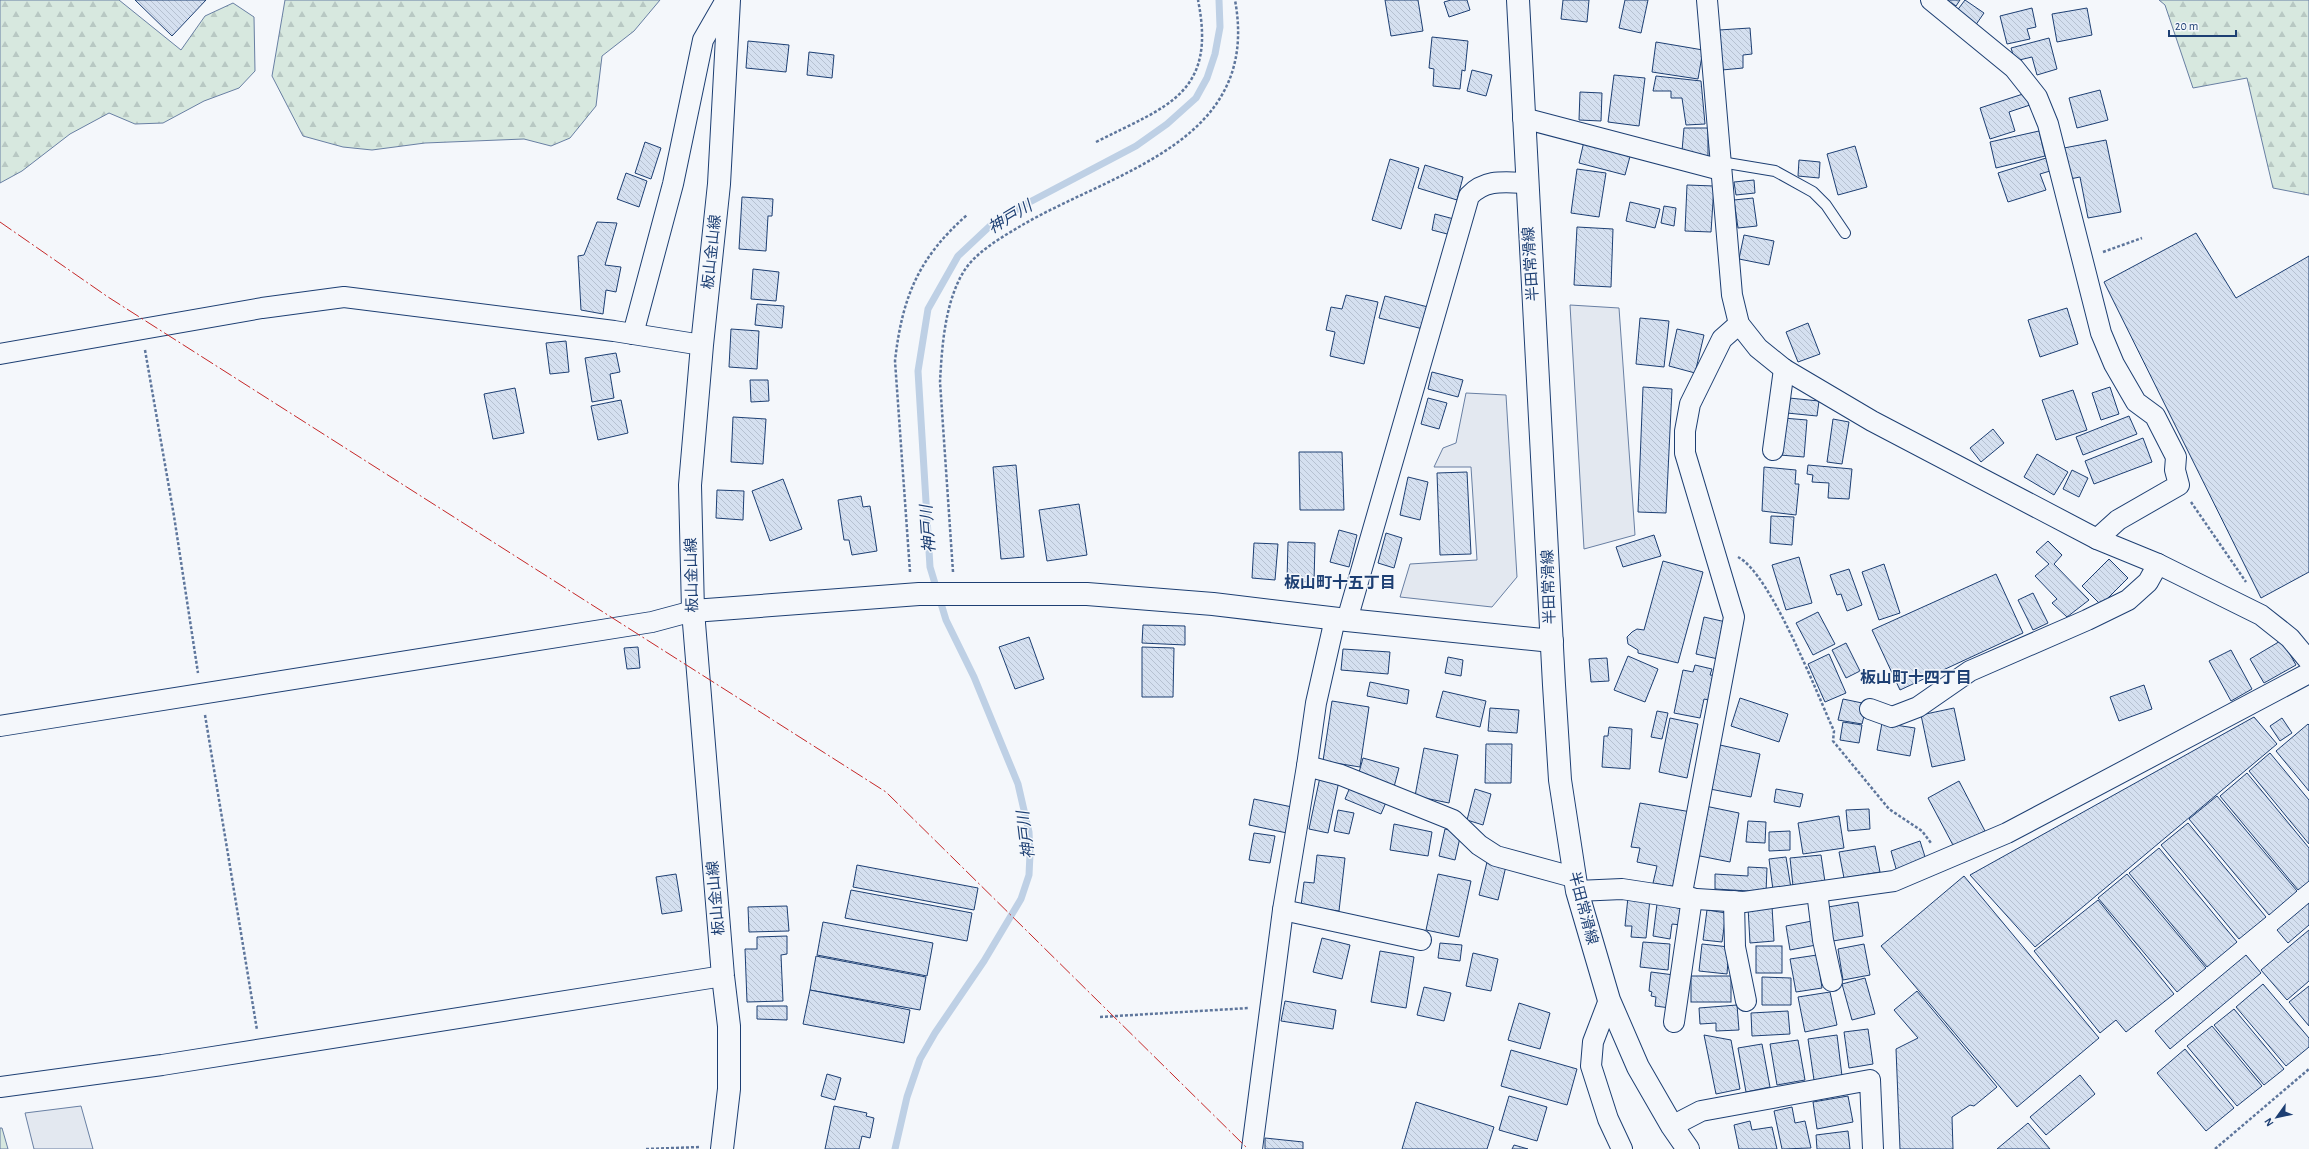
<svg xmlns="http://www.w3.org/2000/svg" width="2309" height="1149" font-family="'Alegreya Sans','Noto Sans JP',sans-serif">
<defs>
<pattern id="forest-firs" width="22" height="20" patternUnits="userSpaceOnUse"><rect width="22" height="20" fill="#d7e8df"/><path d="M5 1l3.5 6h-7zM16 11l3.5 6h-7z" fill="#b8c8c3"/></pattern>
<pattern id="building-back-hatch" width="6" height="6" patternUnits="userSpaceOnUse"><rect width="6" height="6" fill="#d5e0f0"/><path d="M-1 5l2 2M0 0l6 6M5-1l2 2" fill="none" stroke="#b6c1d1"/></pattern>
</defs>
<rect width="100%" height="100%" fill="#f4f7fb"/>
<g fill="url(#forest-firs)" stroke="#687fa3">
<polygon points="0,0 119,0 181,50 205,16 233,3 254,17 255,71 239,88 204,101 163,123 135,124 109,113 70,134 22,171 0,183"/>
<polygon points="285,0 660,0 634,31 602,56 596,106 570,138 551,146 524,139 425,143 372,150 343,147 303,136 272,76"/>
<polygon points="2159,0 2309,0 2309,195 2273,188 2247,78 2193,88 2165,5"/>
</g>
<polygon fill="#d7e8df" stroke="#687fa3" points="0,1128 2,1128 8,1149 0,1149"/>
<g fill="#e3e8f0" stroke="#687fa3">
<polygon points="1570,305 1619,308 1635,535 1584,549"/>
<polygon points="1466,393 1506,395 1517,577 1492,607 1400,597 1410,564 1477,560 1471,467 1434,467 1443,448 1456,443"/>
<polygon points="81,1106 93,1149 34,1149 25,1113"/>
</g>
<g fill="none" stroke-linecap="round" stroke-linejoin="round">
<polyline stroke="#bed0e5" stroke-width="7" points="895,1149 907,1097 920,1059 935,1033 984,961 1021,899 1029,875 1030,854 1029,832 1018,784 974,677 946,620 930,567 918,371 928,309 958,256 991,225 1026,204 1136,146 1167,124 1196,98 1207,78 1215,54 1220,27 1219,0"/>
</g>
<g fill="url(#building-back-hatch)" stroke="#1d3f73">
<polygon points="135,0 206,0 172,36"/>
<polygon points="1385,0 1418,0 1423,31 1391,36"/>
<polygon points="1451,0 1467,0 1470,10 1449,17 1444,2"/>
<polygon points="1563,0 1589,0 1587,22 1561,19"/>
<polygon points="1625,0 1648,0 1641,33 1619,28"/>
<polygon points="1947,0 1960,0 1956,6"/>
<polygon points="1965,0 1984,13 1975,26 1956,12"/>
<polygon points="2032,8 2036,27 2027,29 2030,39 2007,44 2000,16"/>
<polygon points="2087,8 2092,35 2057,42 2052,14"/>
<polygon points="1750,28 1752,54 1743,55 1743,68 1722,70 1719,30"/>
<polygon points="1432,37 1468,41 1465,71 1462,70 1460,89 1433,86 1434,69 1429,68"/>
<polygon points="2049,38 2057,69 2037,75 2032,57 2015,61 2011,48"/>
<polygon points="748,41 789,45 786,72 746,68"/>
<polygon points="1656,42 1703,50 1698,79 1652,72"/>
<polygon points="809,52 834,55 832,78 807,75"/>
<polygon points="1472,70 1492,75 1486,96 1467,91"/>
<polygon points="1614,75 1645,78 1639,126 1608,122"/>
<polygon points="1656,76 1701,81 1705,124 1686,125 1682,98 1671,98 1671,91 1653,91"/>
<polygon points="2100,90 2108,120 2077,128 2069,98"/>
<polygon points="1580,92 1602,93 1601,121 1579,120"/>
<polygon points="2026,93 2030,105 2009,112 2015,131 1990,139 1980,108"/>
<polygon points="1684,128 1708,128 1708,158 1682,151"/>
<polygon points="2039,131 2045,156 1996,168 1990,142"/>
<polygon points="1585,137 1632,149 1625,175 1579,163"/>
<polygon points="2106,140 2121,212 2088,218 2080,177 2070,179 2064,148"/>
<polygon points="645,142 661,148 651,179 635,173"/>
<polygon points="1855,146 1867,187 1838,195 1827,154"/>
<polygon points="2046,158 2050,171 2040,174 2046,190 2008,202 1998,173"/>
<polygon points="1390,159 1419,168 1401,229 1372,220"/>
<polygon points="1799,160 1820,162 1819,178 1798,176"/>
<polygon points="1425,165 1463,177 1457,200 1418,188"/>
<polygon points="1577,169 1606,173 1599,217 1571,213"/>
<polygon points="626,173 647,181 639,207 617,199"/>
<polygon points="1754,180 1755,193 1736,195 1734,182"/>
<polygon points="1687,185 1714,186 1711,232 1685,231"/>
<polygon points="742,197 773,199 772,216 768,216 766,251 739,249"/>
<polygon points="1753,198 1757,226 1738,228 1734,200"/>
<polygon points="1630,202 1660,209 1655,228 1626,221"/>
<polygon points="1664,206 1676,208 1674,226 1661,223"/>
<polygon points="1435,214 1454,219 1451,235 1432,230"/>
<polygon points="597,222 617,223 605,265 621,267 616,292 606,290 603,314 581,310 578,256 584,255"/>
<polygon points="1577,227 1613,229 1611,287 1574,285"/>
<polygon points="2196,233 2236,298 2309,256 2309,572 2261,598 2104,282"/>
<polygon points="1744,235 1774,241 1769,265 1739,259"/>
<polygon points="753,269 779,272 776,301 751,299"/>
<polygon points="1346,295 1378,302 1364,364 1330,356 1335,332 1326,330 1331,307 1342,309"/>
<polygon points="1385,296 1428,307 1423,329 1379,318"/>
<polygon points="757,304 784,306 782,328 755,325"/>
<polygon points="2067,308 2078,344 2040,357 2028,320"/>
<polygon points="1640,318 1669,321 1664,367 1636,364"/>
<polygon points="1808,323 1820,354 1798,362 1786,332"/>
<polygon points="731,329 759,331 757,369 729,367"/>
<polygon points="1677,329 1704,335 1695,373 1669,366"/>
<polygon points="566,341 569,372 550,374 546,343"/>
<polygon points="616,353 620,372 610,374 614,398 592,402 585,358"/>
<polygon points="1432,372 1463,380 1458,397 1428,389"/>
<polygon points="750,380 768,380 769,401 751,402"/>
<polygon points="1643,387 1672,389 1666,513 1638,512"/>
<polygon points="2110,387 2119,414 2101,420 2092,393"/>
<polygon points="515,388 524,433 493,439 484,394"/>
<polygon points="2073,390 2087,430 2056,440 2042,400"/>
<polygon points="1428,398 1447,403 1439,429 1421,424"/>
<polygon points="1789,398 1819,401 1817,416 1787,413"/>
<polygon points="621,400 628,433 598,440 591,406"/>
<polygon points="2129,416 2137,434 2083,455 2076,437"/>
<polygon points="733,417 766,419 763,464 731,462"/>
<polygon points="1783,418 1807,420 1804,457 1780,455"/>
<polygon points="1833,419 1849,422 1842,464 1827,462"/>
<polygon points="1993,429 2004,443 1981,462 1970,448"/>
<polygon points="2143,438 2152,462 2094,484 2085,461"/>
<polygon points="1299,452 1342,452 1344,510 1300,510"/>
<polygon points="2037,454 2068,472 2054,495 2024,477"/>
<polygon points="1016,465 1024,557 1001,559 993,467"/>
<polygon points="1808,465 1852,469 1849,499 1828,498 1829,483 1812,482 1813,475 1807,474"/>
<polygon points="1764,467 1796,470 1795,484 1799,484 1796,515 1762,511"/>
<polygon points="2072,470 2088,478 2079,497 2063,489"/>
<polygon points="1467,472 1471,554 1440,555 1437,473"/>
<polygon points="1408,477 1428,482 1420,520 1400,515"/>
<polygon points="783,479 802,529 770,541 752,491"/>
<polygon points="717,490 744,491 743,520 716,518"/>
<polygon points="861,496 863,507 870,506 877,551 852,555 849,540 844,540 838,500"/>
<polygon points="1079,504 1087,555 1047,561 1039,510"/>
<polygon points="1771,516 1794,517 1792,545 1770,543"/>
<polygon points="1339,530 1357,535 1349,567 1330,562"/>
<polygon points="1386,533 1402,538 1394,568 1378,563"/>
<polygon points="1654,535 1661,556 1623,567 1616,547"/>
<polygon points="2048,541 2062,555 2054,564 2089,600 2067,617 2052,603 2057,599 2035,576 2049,564 2036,552"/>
<polygon points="1288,542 1315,543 1314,582 1287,581"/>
<polygon points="1254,543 1278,544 1275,580 1252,578"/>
<polygon points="1799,557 1812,603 1786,610 1772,565"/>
<polygon points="2109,559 2128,578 2101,605 2082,586"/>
<polygon points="1663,561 1703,572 1678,663 1638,653 1638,650 1628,644 1627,637 1632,632 1637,629 1644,630"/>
<polygon points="1884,564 1900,613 1879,620 1862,572"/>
<polygon points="1849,569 1862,605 1847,611 1841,594 1837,595 1830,575"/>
<polygon points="1996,574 2023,633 1900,690 1872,630"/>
<polygon points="2033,593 2048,623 2033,630 2018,600"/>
<polygon points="1818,612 1835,644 1813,655 1796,623"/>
<polygon points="1704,617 1726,622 1718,659 1696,654"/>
<polygon points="1143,625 1185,626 1185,645 1142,643"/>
<polygon points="1029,637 1044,679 1015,689 999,647"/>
<polygon points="2282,640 2296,665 2264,683 2250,659"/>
<polygon points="1846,643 1860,671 1846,678 1832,650"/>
<polygon points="638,647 640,668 627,669 624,648"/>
<polygon points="1142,647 1174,648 1173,697 1142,697"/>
<polygon points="1343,649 1390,652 1388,674 1341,670"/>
<polygon points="2231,650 2252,689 2231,701 2209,661"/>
<polygon points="1829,654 1846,693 1825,702 1808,664"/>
<polygon points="1628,656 1658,669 1645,702 1614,690"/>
<polygon points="1448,657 1463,660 1461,676 1445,673"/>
<polygon points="1607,658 1609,681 1591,682 1589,659"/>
<polygon points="1695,665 1712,669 1710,675 1718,676 1713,701 1704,699 1700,718 1674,713 1683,670 1693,672"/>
<polygon points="1370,682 1409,690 1407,704 1367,696"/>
<polygon points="2144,685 2152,709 2119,721 2110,697"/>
<polygon points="1443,691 1486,701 1480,727 1436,717"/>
<polygon points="1740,698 1788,714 1779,742 1731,726"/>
<polygon points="1843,699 1867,704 1862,724 1838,720"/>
<polygon points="1332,701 1369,707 1360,767 1323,761"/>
<polygon points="1490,708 1519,710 1517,733 1488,731"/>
<polygon points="1954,708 1965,760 1932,767 1921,715"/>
<polygon points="1657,711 1668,713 1662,739 1651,737"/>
<polygon points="2254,717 2277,744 2035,947 1970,875"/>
<polygon points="1670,718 1698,724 1687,778 1659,772"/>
<polygon points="2282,718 2292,733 2280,741 2270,726"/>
<polygon points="1843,722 1862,725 1859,743 1840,740"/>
<polygon points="1882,723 1915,728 1910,756 1877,750"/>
<polygon points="2308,724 2309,725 2309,791 2276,751"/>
<polygon points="1609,727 1632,729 1630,769 1602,767 1604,736 1608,736"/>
<polygon points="1486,744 1512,744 1511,783 1485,783"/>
<polygon points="1720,745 1760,754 1751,797 1710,789"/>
<polygon points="1424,748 1458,755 1449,803 1415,796"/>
<polygon points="2270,753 2309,800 2309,844 2249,771"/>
<polygon points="1363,758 1399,768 1394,787 1358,776"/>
<polygon points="2247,773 2309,848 2309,881 2298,890 2220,796"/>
<polygon points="1320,777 1339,781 1328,833 1309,829"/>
<polygon points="1959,781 1985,831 1954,847 1928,798"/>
<polygon points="1351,785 1387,800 1381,814 1345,799"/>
<polygon points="1475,789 1491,794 1483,825 1467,820"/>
<polygon points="1776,789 1803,794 1800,807 1774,802"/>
<polygon points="2217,796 2297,891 2269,915 2189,819"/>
<polygon points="1254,799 1292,807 1287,833 1249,825"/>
<polygon points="1640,803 1691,812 1677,887 1653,883 1657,866 1637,862 1640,848 1631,847"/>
<polygon points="1705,806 1739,813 1730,862 1695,855"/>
<polygon points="1869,809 1870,829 1848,831 1846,810"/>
<polygon points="1338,810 1354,813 1349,834 1334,831"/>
<polygon points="1839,816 1844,848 1803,854 1798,823"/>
<polygon points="1748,821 1766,822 1765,843 1746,842"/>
<polygon points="2188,823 2266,917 2239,939 2161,845"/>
<polygon points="1394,824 1432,832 1428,856 1390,850"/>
<polygon points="1445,829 1461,833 1455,860 1439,856"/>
<polygon points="1790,831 1790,850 1769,851 1769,832"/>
<polygon points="1254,833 1275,836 1270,863 1249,860"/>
<polygon points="1920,841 1927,863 1897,872 1891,851"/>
<polygon points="1875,846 1880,872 1844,878 1839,852"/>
<polygon points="2159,848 2237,942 2207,967 2129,873"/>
<polygon points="1317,855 1345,858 1339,911 1301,906 1304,882 1314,883"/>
<polygon points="1821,855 1825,882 1793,886 1790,858"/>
<polygon points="1786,857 1791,888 1773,890 1769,859"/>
<polygon points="1487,862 1506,866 1498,900 1479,895"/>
<polygon points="857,865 978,888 974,910 853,887"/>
<polygon points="1748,867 1767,868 1766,892 1715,889 1715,874 1748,876"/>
<polygon points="676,874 682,911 662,914 656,877"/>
<polygon points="1438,874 1471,881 1459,937 1426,930"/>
<polygon points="2127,874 2206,968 2177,992 2098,898"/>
<polygon points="1964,876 2099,1038 2017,1107 1881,946"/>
<polygon points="851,890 972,913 967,941 845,918"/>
<polygon points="1628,897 1650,899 1646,938 1631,937 1632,926 1625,926"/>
<polygon points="2098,900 2174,994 2126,1032 2116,1020 2100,1033 2034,951"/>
<polygon points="1858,902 1863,936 1833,941 1828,907"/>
<polygon points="2309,903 2309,925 2288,943 2277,930"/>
<polygon points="1657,904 1683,907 1681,925 1672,924 1670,939 1653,936"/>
<polygon points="787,906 789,931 749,932 748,907"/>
<polygon points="1772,906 1774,941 1750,943 1748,907"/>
<polygon points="1707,910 1726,913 1722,942 1703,940"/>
<polygon points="1812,921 1816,945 1790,950 1786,926"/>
<polygon points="823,922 933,943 927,976 817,955"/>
<polygon points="2309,930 2309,981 2287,1000 2261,970"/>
<polygon points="787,936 787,954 781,955 783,1001 747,1002 745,949 757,949 757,937"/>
<polygon points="1322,938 1350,945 1342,979 1313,972"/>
<polygon points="1643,942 1670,944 1668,970 1640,967"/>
<polygon points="1440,943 1462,945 1460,961 1438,958"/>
<polygon points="1702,944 1729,947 1727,974 1699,971"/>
<polygon points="1864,944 1870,975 1843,980 1838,949"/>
<rect x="1756" y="946" width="26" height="27"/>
<polygon points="1380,951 1414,957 1406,1008 1371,1002"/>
<polygon points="1473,953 1498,959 1491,991 1466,986"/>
<polygon points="1817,955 1822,988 1796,992 1790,959"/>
<polygon points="2246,955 2261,973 2170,1049 2155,1031"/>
<polygon points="816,956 926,977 920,1010 810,990"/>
<polygon points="1651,972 1674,975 1670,1008 1655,1006 1656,997 1651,996 1652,992 1649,991"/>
<rect x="1691" y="976" width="40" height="26"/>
<polygon points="1762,977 1791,978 1791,1005 1762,1005"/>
<polygon points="1865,978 1875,1014 1852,1020 1842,984"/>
<polygon points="2263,984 2309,1038 2309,1047 2286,1066 2236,1007"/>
<polygon points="2309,986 2309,1026 2289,1002"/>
<polygon points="1424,987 1451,993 1444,1021 1417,1015"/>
<polygon points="810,990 910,1010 904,1043 803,1024"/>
<polygon points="1917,991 1997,1087 1974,1106 1970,1105 1952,1117 1953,1149 1900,1149 1896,1049 1918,1038 1894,1010"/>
<polygon points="1830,992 1837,1025 1805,1032 1798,997"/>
<polygon points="1285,1001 1336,1010 1333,1029 1281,1021"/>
<polygon points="1519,1003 1550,1013 1540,1049 1508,1040"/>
<polygon points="1737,1005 1739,1030 1716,1031 1716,1023 1700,1024 1699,1008"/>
<polygon points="757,1006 787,1006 787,1020 757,1019"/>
<polygon points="2234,1009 2284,1069 2264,1085 2214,1025"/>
<polygon points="1788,1011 1790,1034 1752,1036 1751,1013"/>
<polygon points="2212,1026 2262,1086 2237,1106 2187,1046"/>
<polygon points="1868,1029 1873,1064 1849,1068 1844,1032"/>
<polygon points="1704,1035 1731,1040 1740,1089 1716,1094"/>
<polygon points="1837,1035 1842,1076 1814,1080 1808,1039"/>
<polygon points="1798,1040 1805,1080 1777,1085 1770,1044"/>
<polygon points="1762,1044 1770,1087 1746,1092 1738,1048"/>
<polygon points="2185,1049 2234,1108 2206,1131 2157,1073"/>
<polygon points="1511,1050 1577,1069 1567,1105 1501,1086"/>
<polygon points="827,1074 841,1078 835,1100 821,1096"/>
<polygon points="2080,1075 2095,1094 2046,1135 2030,1117"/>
<polygon points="1509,1096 1547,1107 1537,1141 1499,1130"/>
<polygon points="1848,1096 1853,1122 1817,1129 1813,1102"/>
<polygon points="1416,1102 1494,1127 1487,1149 1402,1149"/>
<polygon points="834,1106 867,1113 866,1116 874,1118 870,1138 862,1136 859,1149 825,1149"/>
<polygon points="1792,1107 1795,1123 1805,1121 1811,1148 1782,1149 1774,1111"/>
<polygon points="1750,1121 1752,1130 1772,1127 1777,1149 1739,1149 1734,1125"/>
<polygon points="2028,1123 2050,1149 1997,1149"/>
<polygon points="1848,1131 1850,1149 1817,1149 1816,1135"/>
<polygon points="1265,1138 1303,1142 1303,1149 1265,1149"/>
<polygon points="1514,1145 1528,1149 1512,1149"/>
</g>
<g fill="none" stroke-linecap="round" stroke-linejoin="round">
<defs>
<polyline id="service" points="1721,162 1775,171 1813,192 1826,205 1845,233"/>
<g id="minor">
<polyline points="1707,0 1732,295 1739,324 1758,348 1784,369 1872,421 2097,539 2158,564 2261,615 2290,638 2309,661"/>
<polyline points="1931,0 2014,68 2037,97 2048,124 2101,333 2114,364 2136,402 2155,416 2176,457 2175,470 2179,485 2118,520 2097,539"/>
<polyline points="1523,118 1721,170"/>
<polyline points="633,334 673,184 703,40 726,0"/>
<polyline points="0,354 262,308 344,297 614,331 702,345"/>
<polyline points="1773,450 1784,369"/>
<path d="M1347,620l122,-424c16,-17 35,-14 57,-13"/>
<polyline points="1870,709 1892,717 1918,707 1970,671 2087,620 2128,600 2148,582 2158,564"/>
<polyline points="0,726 652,622 693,611"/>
<polyline points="1307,766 1341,775 1453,820 1479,845 1496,856 1573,877"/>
<polyline points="1577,891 1622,889 1681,898 1744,902 1894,881 2007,833 2309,673"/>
<polyline points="1817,892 1823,940 1832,981"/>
<polyline points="1681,898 1734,617 1685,453 1685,431 1690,404 1722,339 1739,324"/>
<polyline points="1734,901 1735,947 1746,1001"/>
<polyline points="1283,910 1421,940"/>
<polyline points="1609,1000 1593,1042 1591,1066 1608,1119 1622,1149"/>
<polyline points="1674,1022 1692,898"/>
<polyline points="0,1087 162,1065 723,976"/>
<polyline points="1672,1126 1701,1111 1870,1080 1873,1149"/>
<polyline points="1252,1149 1283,910 1307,766 1316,703 1335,619"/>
</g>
<polyline id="tertiary" points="693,611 919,594 1087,594 1213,604 1347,620 1552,641"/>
<polyline id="secondary" points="722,1149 729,1089 729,1026 723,976 693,611 690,485 702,345 719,184 729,0"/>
<polyline id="primary" points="1518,0 1554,685 1560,780 1577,891 1609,1000 1638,1067 1672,1126 1688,1149"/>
</defs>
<use href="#service" stroke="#1d3f73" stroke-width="12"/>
<use href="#minor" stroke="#1d3f73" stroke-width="22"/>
<use href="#tertiary" stroke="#1d3f73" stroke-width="24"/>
<use href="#secondary" stroke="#1d3f73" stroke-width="24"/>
<use href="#primary" stroke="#1d3f73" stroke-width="24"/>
<g stroke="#5e769c" stroke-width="2.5" stroke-dasharray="3 2" stroke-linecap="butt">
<path d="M1096,142c71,-36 121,-48 102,-142"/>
<polyline points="2103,252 2142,238"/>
<polyline points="145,350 174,516 198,673"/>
<polyline points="2191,502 2246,582"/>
<path d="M1738,557c33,17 79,137 96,174l-1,10 56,68 33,22 9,12"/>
<path d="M910,572l-15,-211c7,-63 23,-103 72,-146"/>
<path d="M953,572l-13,-190c2,-37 5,-83 26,-114 14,-19 38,-32 58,-44 94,-54 237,-83 211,-224"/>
<polyline points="205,715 257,1030"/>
<polyline points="1100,1017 1249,1008"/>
<polyline points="646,1149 700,1147"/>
<polyline points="2215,1149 2309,1069"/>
</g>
<use href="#service" stroke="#f4f7fb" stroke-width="10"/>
<use href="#minor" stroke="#f4f7fb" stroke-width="20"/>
<use href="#tertiary" stroke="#f4f7fb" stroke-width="22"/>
<use href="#secondary" stroke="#f4f7fb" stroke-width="22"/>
<use href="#primary" stroke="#f4f7fb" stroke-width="22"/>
<polyline stroke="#c62828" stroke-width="1" stroke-dasharray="14 3 2 3" stroke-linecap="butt" points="0,222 108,297 886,792 1248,1149"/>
</g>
<g text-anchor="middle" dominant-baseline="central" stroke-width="3" stroke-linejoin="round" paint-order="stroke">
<g font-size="15" fill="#1d3f73" stroke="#f4f7fb">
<text transform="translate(712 252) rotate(-84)">板山金山線</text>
<text transform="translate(1531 264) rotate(-94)">半田常滑線</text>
<text transform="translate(692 575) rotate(-91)">板山金山線</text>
<text transform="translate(1549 587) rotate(-92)">半田常滑線</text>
<text transform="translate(716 898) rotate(-95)">板山金山線</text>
<text transform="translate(1583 908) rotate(75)">半田常滑線</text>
</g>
<g font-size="16" font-style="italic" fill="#1d3f73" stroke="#f4f7fb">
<text transform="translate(1010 217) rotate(-31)">神戸川</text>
<text transform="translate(928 529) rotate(-94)">神戸川</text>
<text transform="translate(1026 835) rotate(-97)">神戸川</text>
</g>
<g font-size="16" font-weight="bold" fill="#1d3f73" stroke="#f4f7fb">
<text x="1340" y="583">板山町十五丁目</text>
<text x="1916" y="678">板山町十四丁目</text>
</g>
</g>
<g transform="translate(2277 1117) rotate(237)" stroke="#f4f7fb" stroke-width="3" paint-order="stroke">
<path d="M0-3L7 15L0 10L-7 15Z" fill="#1d3f73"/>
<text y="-6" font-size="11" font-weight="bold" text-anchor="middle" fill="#1d3f73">N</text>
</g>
<path d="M2169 30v6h67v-6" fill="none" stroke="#1d3f73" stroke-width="2"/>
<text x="2175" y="30" font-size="12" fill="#1d3f73" stroke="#f4f7fb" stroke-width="3" paint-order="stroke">20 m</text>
</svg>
